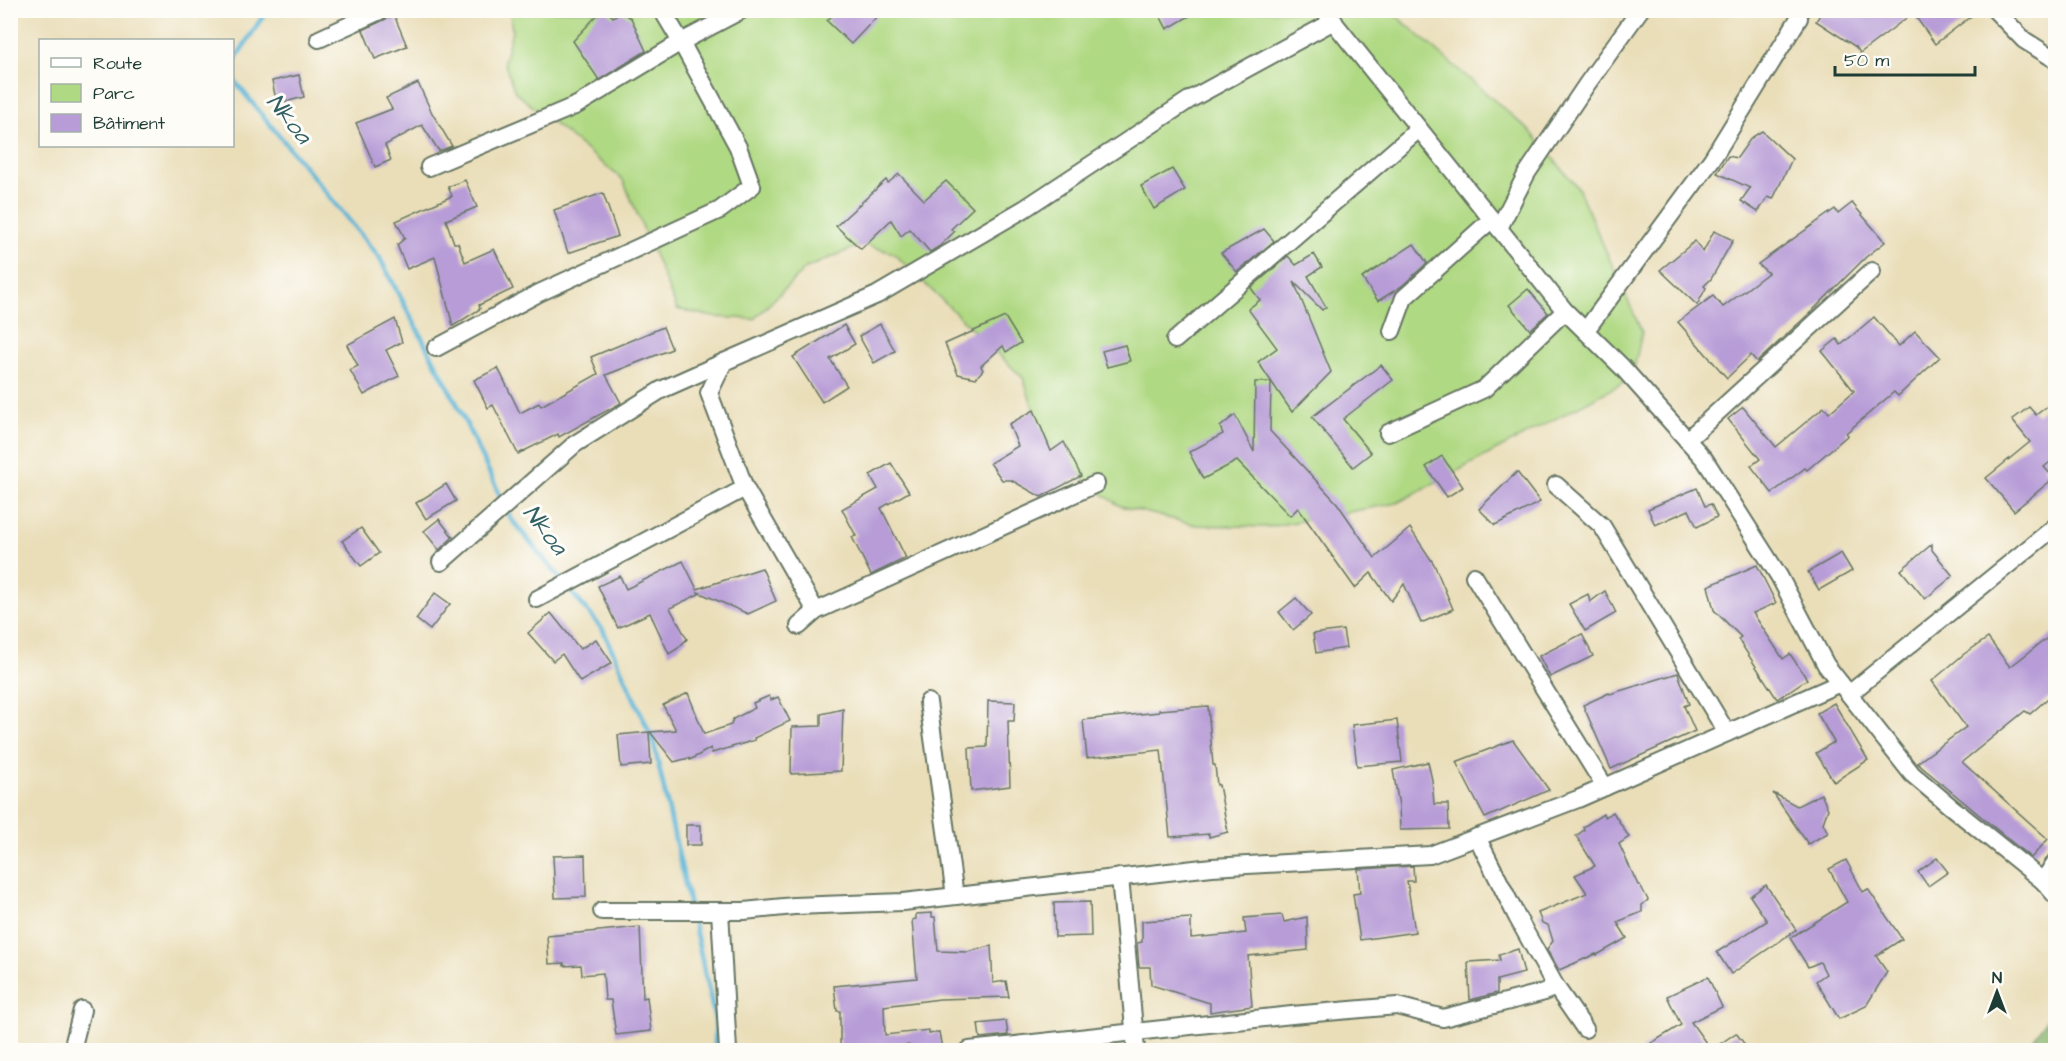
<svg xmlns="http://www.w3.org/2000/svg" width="2066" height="1061" font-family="'Architects Daughter',sans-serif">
<rect width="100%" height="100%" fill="#fdfcf7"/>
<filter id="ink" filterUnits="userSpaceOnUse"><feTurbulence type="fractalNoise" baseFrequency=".0167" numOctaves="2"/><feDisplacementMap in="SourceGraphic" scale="12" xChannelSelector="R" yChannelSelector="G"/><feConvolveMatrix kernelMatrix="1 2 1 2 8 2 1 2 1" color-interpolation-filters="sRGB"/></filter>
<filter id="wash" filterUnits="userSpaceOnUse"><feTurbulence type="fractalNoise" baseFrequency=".008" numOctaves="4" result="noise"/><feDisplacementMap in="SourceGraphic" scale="24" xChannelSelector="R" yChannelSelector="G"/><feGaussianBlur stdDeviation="1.35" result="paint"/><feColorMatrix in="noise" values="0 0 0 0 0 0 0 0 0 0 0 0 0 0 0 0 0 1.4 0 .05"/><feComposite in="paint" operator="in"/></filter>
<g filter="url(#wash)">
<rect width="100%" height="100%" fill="#eadeb9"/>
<polygon fill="#b0d983" stroke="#688b5c" stroke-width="1.5" points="510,11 1397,11 1393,13 1531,132 1578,188 1642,332 1632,378 1397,503 1268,527 1196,525 1120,506 1091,486 1043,437 1023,378 893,253 863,244 806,268 754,319 713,317 677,309 623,180 515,92 504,62 512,31"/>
<polygon fill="#8cb971" stroke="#567b52" stroke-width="1.5" points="2055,1006 2055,1050 2027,1050"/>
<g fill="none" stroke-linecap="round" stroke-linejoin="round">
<g stroke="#57b3d5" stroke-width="5">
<polyline points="232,64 267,10"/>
<polyline points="232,78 379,257 456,402 511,519 603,630 653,740 716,1023 715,1050"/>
</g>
</g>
<g id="blocks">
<g fill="#b79cd7">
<polygon points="602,10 606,10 613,17 620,12 631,18 646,51 599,80 573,41"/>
<polygon points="837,10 883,10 851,44 827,21"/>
<polygon points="1157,10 1200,10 1167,29"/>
<polygon points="1823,10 1979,10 1935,44 1913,13 1860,53 1856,47 1816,21"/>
<polygon points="394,15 407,46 375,59 363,30"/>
<polygon points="299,75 304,97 277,104 272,81"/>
<polygon points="418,83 432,113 452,146 439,151 422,125 385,145 391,160 375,167 356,123 392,109 386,98"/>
<polygon points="1762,131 1792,159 1773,199 1768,197 1758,212 1741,201 1750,188 1717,173 1728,156 1737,158 1751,138"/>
<polygon points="1172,169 1185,190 1154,209 1141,186"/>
<polygon points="899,174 924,200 946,181 973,208 951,229 954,232 940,246 930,252 910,229 901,236 891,220 861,249 836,226 886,180 888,183"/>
<polygon points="465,180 477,207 446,220 454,243 458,243 465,262 494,249 513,289 479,305 480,309 453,326 435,257 407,269 397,245 405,238 396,221 452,196 448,187"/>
<polygon points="603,193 618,236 568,253 554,210"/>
<polygon points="1852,203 1885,242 1866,257 1812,311 1757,362 1751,355 1727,378 1678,322 1713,296 1723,307 1768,273 1758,264 1835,209 1838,214"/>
<polygon points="1264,229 1274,241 1237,272 1221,253"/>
<polygon points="1714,231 1733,240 1711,279 1704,286 1706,288 1697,305 1660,270 1695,241 1703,252"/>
<polygon points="1414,244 1427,263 1402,286 1378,301 1362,278"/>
<polygon points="1314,254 1322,267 1308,276 1326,307 1322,310 1294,282 1331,372 1292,412 1258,362 1277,348 1248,309 1260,300 1251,288 1288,256 1296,265"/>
<polygon points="1528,289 1548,313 1530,330 1509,305"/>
<polygon points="1005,317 1021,343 1006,352 1003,346 981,366 983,370 976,378 958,374 945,344"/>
<polygon points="1874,317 1899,346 1915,331 1940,357 1898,396 1894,392 1846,433 1848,435 1807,470 1805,468 1772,493 1751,466 1760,459 1728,419 1743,407 1776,447 1824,407 1829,413 1854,391 1822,351 1837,339 1841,345"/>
<polygon points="395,319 402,342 386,350 399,376 364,395 350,370 358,366 347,345"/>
<polygon points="880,324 895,351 874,363 859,336"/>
<polygon points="844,325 855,344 830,359 847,386 822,402 793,357"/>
<polygon points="663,327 672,349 606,375 621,403 559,437 558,434 518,454 493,405 488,408 474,380 498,368 520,413 539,403 541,406 598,374 591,357"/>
<polygon points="1125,345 1130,361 1107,367 1102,351"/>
<polygon points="1381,365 1393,380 1343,419 1371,453 1353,467 1312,417"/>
<polygon points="1255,382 1271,382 1270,431 1337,503 1375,558 1410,528 1434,564 1453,609 1421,623 1404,584 1391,601 1371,573 1355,588 1298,508 1290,516 1237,461 1203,479 1189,452 1223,434 1220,427 1235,415 1254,452"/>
<polygon points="2055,400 2055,458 2044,467 2054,478 2014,511 1986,478 2030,442 2012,420 2029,407 2036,415"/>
<polygon points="1034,410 1051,451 1064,442 1081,476 1041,497 1011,480 1002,480 990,463 1018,446 1009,424"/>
<polygon points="1442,456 1463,487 1447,497 1426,467"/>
<polygon points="891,463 909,492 881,508 906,558 871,575 852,537 856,536 842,509 878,489 870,475"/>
<polygon points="1517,472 1540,502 1495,525 1479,509"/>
<polygon points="446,484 456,501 426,519 416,503"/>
<polygon points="1697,488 1705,506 1711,504 1717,517 1697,527 1689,510 1655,525 1648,509"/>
<polygon points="439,519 453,537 439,550 424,531"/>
<polygon points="361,528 379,553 361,566 342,541"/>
<polygon points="1932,544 1932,550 1953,576 1925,599 1901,570"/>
<polygon points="1841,553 1852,571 1819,590 1808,572"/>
<polygon points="683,561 697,589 762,568 776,601 748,614 698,592 699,594 670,608 687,639 677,649 669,654 650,613 618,628 598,586 620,576 626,589"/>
<polygon points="1757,565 1776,603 1753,613 1783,659 1790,654 1807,679 1777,699 1738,639 1741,637 1714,610 1708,586"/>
<polygon points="1605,591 1616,613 1585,631 1569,604 1588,594 1590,602"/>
<polygon points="435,593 450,604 430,630 416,619"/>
<polygon points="1296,598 1311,615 1293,630 1279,612"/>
<polygon points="551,613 580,649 596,639 612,663 580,682 562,654 553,661 528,633"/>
<polygon points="1343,630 1346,648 1316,653 1313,634"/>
<polygon points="2055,632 2055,692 2030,714 2025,711 1962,762 2048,839 2031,858 1917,763 1966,727 1932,681 1964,654 1988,638 2010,667"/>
<polygon points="1582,634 1593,656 1550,677 1539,656"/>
<polygon points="1678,673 1689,704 1684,706 1695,731 1611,769 1583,705 1609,693 1610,694"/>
<polygon points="688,693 704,734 731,725 733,719 755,708 753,703 769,696 771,700 778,697 790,721 754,738 755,740 712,753 711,748 690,760 689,758 674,762 650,732 676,730 663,705"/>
<polygon points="988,701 1015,702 1014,721 1008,721 1010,786 971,791 969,748 987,747"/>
<polygon points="1834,703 1868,760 1834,782 1816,753 1834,742 1817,713"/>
<polygon points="1208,706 1213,765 1215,765 1217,785 1219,785 1228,832 1209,837 1209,834 1170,837 1161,750 1087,758 1083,720 1159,712 1159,710"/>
<polygon points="843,709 841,771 791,774 792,727 821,726 821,714"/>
<polygon points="1397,720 1402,762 1357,766 1352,725"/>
<polygon points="649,732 651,764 621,767 618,735"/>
<polygon points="1513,740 1549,790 1485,818 1456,762"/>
<polygon points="1428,762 1432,780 1434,804 1448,804 1449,829 1400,830 1399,806 1393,770"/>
<polygon points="1773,793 1797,806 1821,794 1828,809 1823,823 1828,833 1808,844"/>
<polygon points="1613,812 1629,837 1619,844 1638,885 1640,885 1648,900 1642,905 1642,912 1617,922 1627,938 1597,955 1596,954 1559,970 1547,949 1553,941 1548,925 1542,923 1538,913 1587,893 1575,875 1595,866 1576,836 1584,830 1583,827 1603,814 1605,817"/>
<rect x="686" y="825" width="15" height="20"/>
<polygon points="585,855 586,897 555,898 553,856"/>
<polygon points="1937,858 1948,872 1928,886 1918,872"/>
<polygon points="1846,860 1863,892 1868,889 1902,939 1876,956 1887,972 1866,1006 1839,1019 1816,981 1826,974 1820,962 1808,967 1790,938 1847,902 1829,869"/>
<polygon points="1413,866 1414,881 1407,881 1415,932 1360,940 1353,894 1360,893 1358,869"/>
<polygon points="1766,885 1796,930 1731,974 1717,952 1767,921 1750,896"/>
<polygon points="1090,902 1091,936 1055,937 1054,903"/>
<polygon points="932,913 932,917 935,917 938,951 968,952 991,946 993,983 1006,981 1009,997 940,999 884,1006 885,1035 929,1030 929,1034 939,1032 942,1049 910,1050 909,1045 878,1050 840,1050 840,1011 837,1011 834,986 917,978 912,920 916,919 916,914"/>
<polygon points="1282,915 1284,922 1307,917 1308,950 1248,956 1252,1006 1210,1012 1210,1003 1151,985 1150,967 1139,967 1137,943 1142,942 1142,921 1191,918 1191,938 1246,933 1244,918"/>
<polygon points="640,927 643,998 647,997 651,1031 616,1035 611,1000 605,1000 603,973 582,975 581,965 564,966 564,963 549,964 547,936"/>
<polygon points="1518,949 1524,973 1497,980 1497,993 1470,1000 1468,962 1500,960 1499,955"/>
<polygon points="1708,977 1722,1007 1691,1022 1711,1050 1736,1033 1749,1050 1640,1050 1681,1025 1667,996"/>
<polygon points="1006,1021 1008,1035 980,1038 978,1024"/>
</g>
</g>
</g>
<g filter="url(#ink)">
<use href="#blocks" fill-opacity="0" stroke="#667563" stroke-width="1.5"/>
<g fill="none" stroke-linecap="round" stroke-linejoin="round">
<defs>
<g id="street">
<polyline points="1324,10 1565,311 1622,367 1705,460 1779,576 1826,665 1912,774 1950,806 2043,881 2056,896"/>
<polyline points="1995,10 2024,40 2056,60"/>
<polyline points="319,39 382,10"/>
<polyline points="429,167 577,105 681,42 742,10"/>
<polyline points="1499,228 1527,173 1587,84 1640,10"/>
<polyline points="1586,330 1712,159 1799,18"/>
<polyline points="1392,331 1404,298 1492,219"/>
<polyline points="1175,340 1419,129"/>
<polyline points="436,348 539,293 720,210 752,186 738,147 681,42 662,10"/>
<polyline points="1388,433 1484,389 1565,311"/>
<polyline points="1687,440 1872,271"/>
<polyline points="1556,485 1602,526 1727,733"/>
<polyline points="441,562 575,444 661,390 724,362"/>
<polyline points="1474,576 1605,787"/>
<polyline points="537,599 745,488"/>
<polyline points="816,611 745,488 709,393 724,362 877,295 1024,209 1189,100 1334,21"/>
<polyline points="799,626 816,611 1096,484"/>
<polyline points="1849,694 2056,526"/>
<polyline points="928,702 955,896"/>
<polyline points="1477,837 1517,917 1556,987 1585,1029"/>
<polyline points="1120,877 1136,1050"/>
<polyline points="2043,881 2056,861"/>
<polyline points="602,911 744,911 794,906 903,902 1212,867 1430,855 1578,799 1840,683"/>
<polyline points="720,911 728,1050"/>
<polyline points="72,1050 82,1010"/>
<polyline points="969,1050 1292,1015 1397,1006 1443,1018 1541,993 1556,987"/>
</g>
</defs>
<use href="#street" stroke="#667563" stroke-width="20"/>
<use href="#street" stroke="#fff" stroke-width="16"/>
</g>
</g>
<g text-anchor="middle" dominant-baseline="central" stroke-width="6" stroke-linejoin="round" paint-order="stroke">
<g font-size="24" font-style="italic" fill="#306064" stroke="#fdfcf7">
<text transform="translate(289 119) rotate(51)">Nkoa</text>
<text transform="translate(545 530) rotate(52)">Nkoa</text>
</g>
</g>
<rect width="2066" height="1061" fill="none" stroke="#fdfcf7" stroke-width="36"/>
<rect x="39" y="39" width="195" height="108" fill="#fdfcf7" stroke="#a4b0a9" stroke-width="1.5"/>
<rect x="51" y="58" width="30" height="9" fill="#ffffff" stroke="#a4b0a9" stroke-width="1.5"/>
<text x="93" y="69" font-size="18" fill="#1f3d34">Route</text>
<rect x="51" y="84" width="30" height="18" fill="#b0d983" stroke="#a4b0a9" stroke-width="1.5"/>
<text x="93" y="99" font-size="18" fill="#1f3d34">Parc</text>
<rect x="51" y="114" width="30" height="18" fill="#b79cd7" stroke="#a4b0a9" stroke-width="1.5"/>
<text x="93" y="129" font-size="18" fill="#1f3d34">Bâtiment</text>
<g transform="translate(1997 992)" stroke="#fdfcf7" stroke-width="4.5" paint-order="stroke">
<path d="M0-4.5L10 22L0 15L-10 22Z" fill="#1f3d34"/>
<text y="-9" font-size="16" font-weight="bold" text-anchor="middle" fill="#1f3d34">N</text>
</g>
<path d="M1835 66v9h140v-9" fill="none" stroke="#1f3d34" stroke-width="3"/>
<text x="1844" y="66" font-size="18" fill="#1f3d34" stroke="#fdfcf7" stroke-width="4.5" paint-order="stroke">50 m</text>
</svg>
